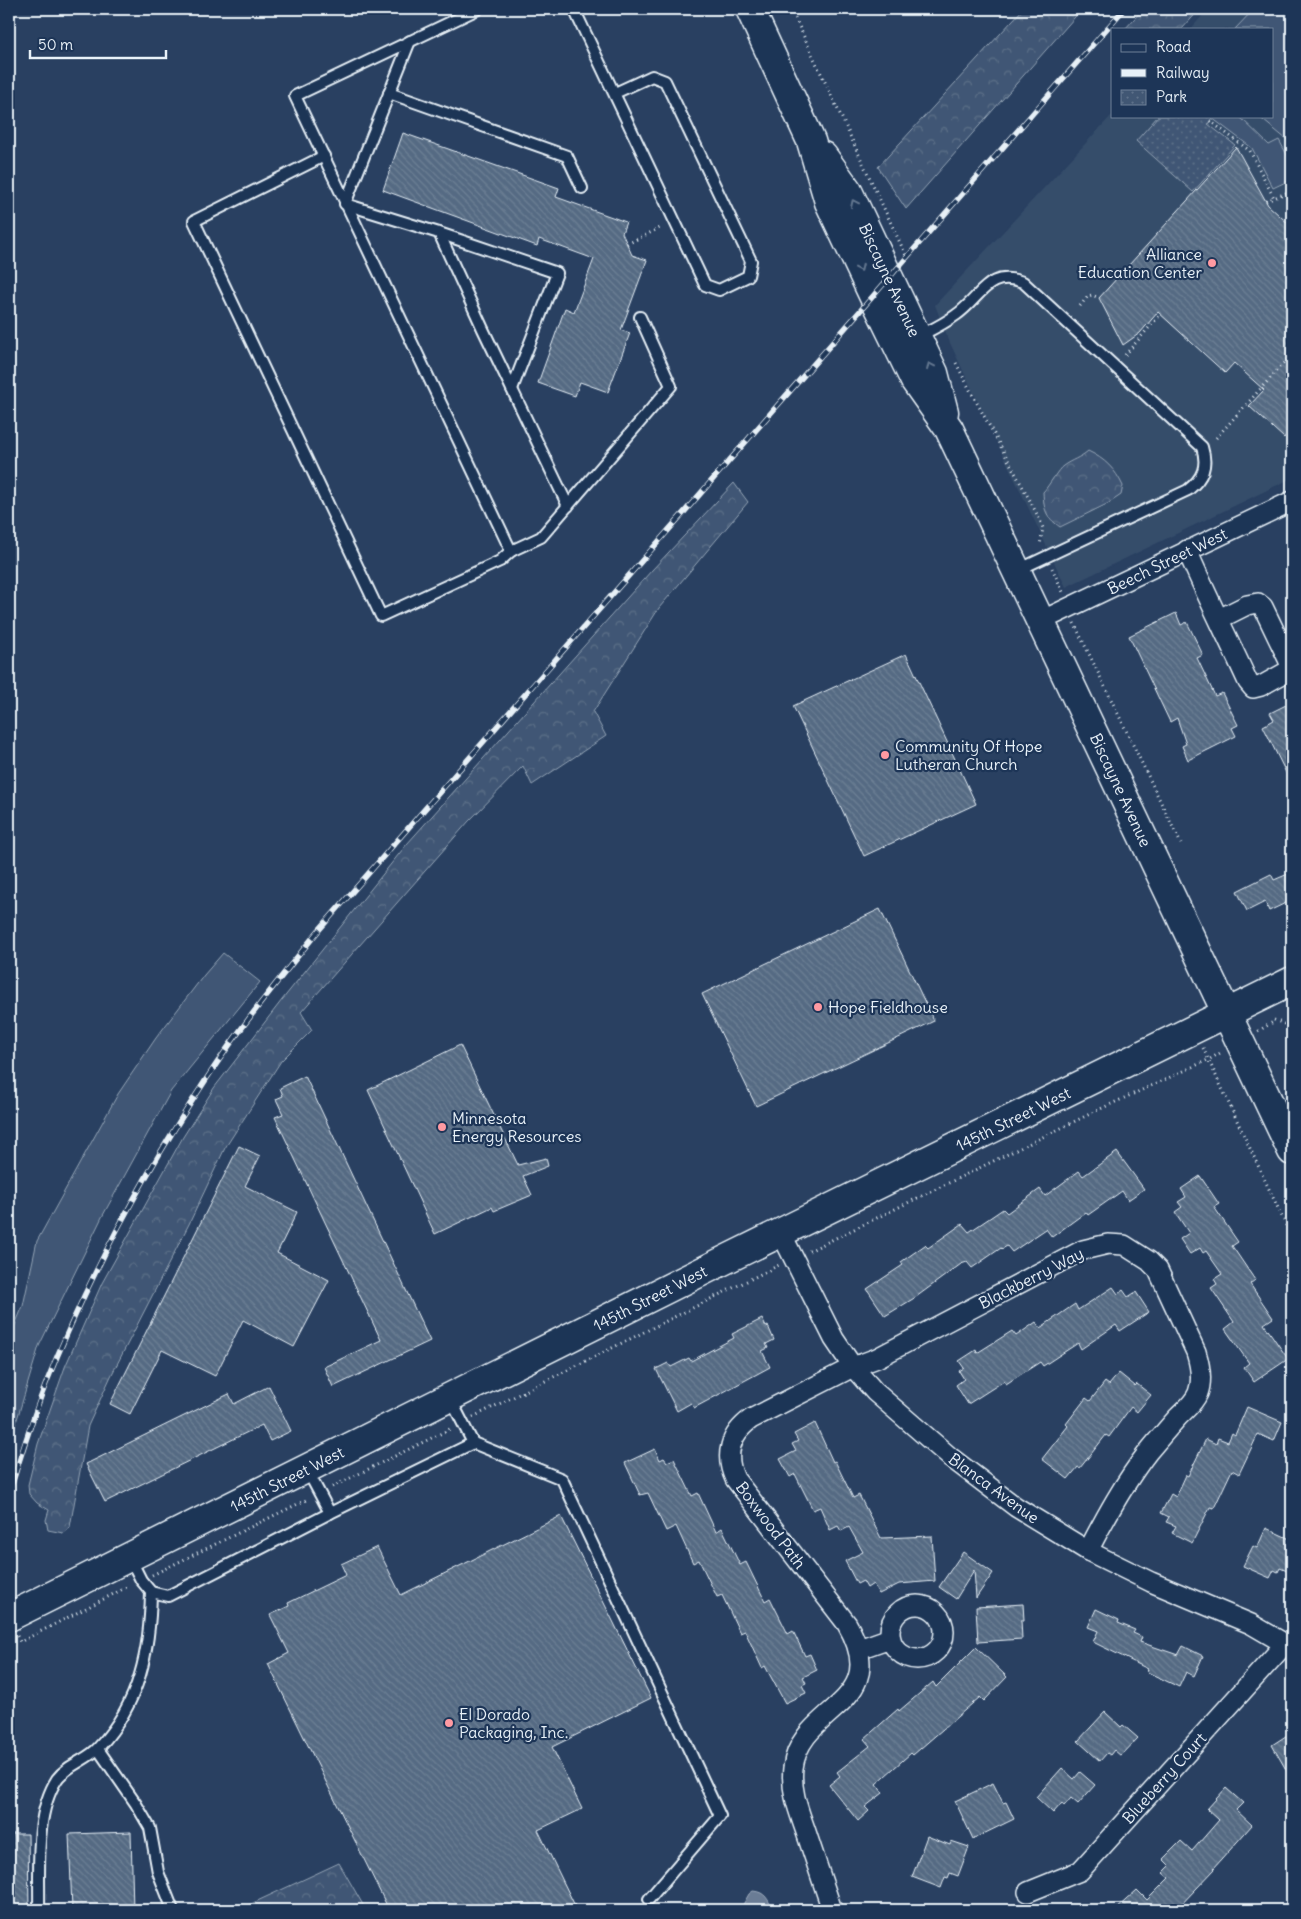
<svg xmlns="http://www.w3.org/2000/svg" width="1301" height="1919" font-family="Delius,sans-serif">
<defs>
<pattern id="forest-crowns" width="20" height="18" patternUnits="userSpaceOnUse" patternTransform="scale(1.25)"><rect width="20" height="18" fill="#415774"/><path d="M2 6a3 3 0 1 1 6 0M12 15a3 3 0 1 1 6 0" fill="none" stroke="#5c7089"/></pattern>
<pattern id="park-dots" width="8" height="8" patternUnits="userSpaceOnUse" patternTransform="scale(1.25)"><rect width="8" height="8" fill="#415774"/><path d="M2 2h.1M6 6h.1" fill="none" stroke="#5c7089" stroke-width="1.8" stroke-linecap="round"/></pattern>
<pattern id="building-back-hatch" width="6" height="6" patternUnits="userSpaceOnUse" patternTransform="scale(1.25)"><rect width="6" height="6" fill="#556a83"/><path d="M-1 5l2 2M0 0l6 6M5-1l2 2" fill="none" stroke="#6d8095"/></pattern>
</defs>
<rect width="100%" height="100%" fill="#294061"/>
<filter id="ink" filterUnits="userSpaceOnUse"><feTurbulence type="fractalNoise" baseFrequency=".02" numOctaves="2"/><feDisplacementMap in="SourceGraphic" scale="10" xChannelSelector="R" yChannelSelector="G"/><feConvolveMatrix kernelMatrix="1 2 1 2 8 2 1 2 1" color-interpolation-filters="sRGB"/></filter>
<g filter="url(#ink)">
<polygon fill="#364d6b" points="1208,9 1292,9 1292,478 1066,587 950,343 935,305 1112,115 1272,116 1272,29 1191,29"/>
<g fill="#415774" stroke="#94a4b6">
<polygon points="1254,9 1292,9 1292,144 1258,116 1272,116 1272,29 1235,29"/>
<polygon points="1213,116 1239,116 1269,145 1279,140 1292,164 1292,179 1273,188 1252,148 1212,118"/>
<polygon points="223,953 260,982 171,1091 102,1217 39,1346 9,1446 9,1334 12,1332 23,1306 37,1241 118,1094 156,1038 204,975"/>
</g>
<g fill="url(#forest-crowns)" stroke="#94a4b6">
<polygon points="1023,9 1082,9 906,209 878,167"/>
<polygon points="1143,9 1200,9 1182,29 1125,29"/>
<path d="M1088,451c17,8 27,18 35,35l-2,9 -12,8 -49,24c-15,-11 -16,-17 -17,-35 6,-6 15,-23 20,-26 8,-6 17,-8 25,-15z"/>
<polygon points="734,483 748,502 659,608 593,712 606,736 532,785 523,766 469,821 301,1012 312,1030 281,1061 225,1148 189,1224 111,1376 88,1426 70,1527 63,1533 48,1530 46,1520 49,1510 37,1503 29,1494 28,1485 38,1444 65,1367 102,1283 183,1137 214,1088 282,1000 407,844 652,570"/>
<polygon points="339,1863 366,1910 238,1910"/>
</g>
<polygon fill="url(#park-dots)" stroke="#94a4b6" points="1158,116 1213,116 1208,124 1235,145 1193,192 1136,141"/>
<path fill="#6b7c95" stroke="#9dabbd" d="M753,1891c13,1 15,9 20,19h-33l9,-16z"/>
<g fill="url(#building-back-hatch)" stroke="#e8f1f8">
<polygon points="403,133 559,188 556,197 626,222 622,233 632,255 647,260 621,330 630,333 608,392 580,382 575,396 538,383 565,308 574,312 594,259 539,239 537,246 383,190"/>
<polygon points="1236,147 1268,205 1292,227 1292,428 1284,438 1249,406 1264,390 1234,363 1225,373 1158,312 1140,333 1123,345 1099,298"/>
<polygon points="1176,613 1181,625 1187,622 1203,655 1197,658 1215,696 1222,693 1238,725 1232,728 1236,736 1188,760 1182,746 1186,744 1177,718 1170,722 1129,636"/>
<polygon points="906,654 976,804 864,856 793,706"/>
<polygon points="1292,702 1292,785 1263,726 1274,720 1270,713"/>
<polygon points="1271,874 1274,880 1288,874 1292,882 1292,900 1269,911 1265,902 1247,911 1237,891"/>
<polygon points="880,909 934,1021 756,1106 702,994"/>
<polygon points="460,1045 518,1165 546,1158 548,1166 523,1176 532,1195 494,1211 492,1207 435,1234 368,1090"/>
<polygon points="305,1076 430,1341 333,1387 324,1367 381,1340 275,1117 283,1114 276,1099 283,1096 280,1088"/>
<polygon points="239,1146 260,1156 245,1186 297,1212 277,1253 329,1280 294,1347 243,1320 215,1376 162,1350 130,1414 110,1404"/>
<polygon points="1117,1152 1144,1189 1128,1200 1122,1191 1088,1215 1086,1212 1052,1237 1046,1229 1012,1252 1007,1246 1002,1249 1001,1248 972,1268 967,1262 961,1264 916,1297 885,1316 867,1289 903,1265 901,1262 925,1245 928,1248 962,1224 969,1232 1003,1209 1007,1213 1040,1189 1045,1196 1079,1171 1083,1176"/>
<polygon points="1200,1176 1219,1204 1214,1207 1238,1242 1232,1246 1255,1280 1250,1284 1273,1318 1264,1324 1288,1359 1254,1382 1244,1367 1249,1363 1225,1329 1234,1322 1211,1288 1217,1284 1214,1279 1222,1274 1206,1251 1203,1253 1200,1248 1190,1254 1180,1239 1189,1233 1175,1212 1182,1207 1178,1202 1186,1197 1181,1189"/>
<polygon points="1113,1287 1118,1294 1123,1290 1128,1297 1136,1292 1149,1312 1120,1331 1116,1325 1081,1349 1078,1343 1043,1366 1040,1362 1006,1384 1004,1381 968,1404 956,1385 964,1379 959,1371 964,1368 959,1361 976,1350 977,1353 1012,1331 1016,1336 1036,1322 1040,1328 1075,1304 1078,1310"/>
<polygon points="762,1319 766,1327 768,1326 774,1340 766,1344 768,1348 762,1351 770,1367 694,1408 691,1403 677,1411 656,1369 668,1363 671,1367 689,1358 691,1361 734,1338 732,1334"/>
<polygon points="1119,1373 1135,1386 1137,1384 1151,1395 1137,1412 1131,1407 1109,1437 1106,1435 1080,1468 1078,1467 1068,1479 1042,1459 1068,1426 1066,1424 1086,1398 1090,1401 1105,1382 1109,1385"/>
<polygon points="269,1386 291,1431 270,1441 262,1425 105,1502 86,1464 229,1394 234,1404"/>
<polygon points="1247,1407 1282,1422 1274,1441 1258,1434 1239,1474 1232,1470 1214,1508 1210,1507 1192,1543 1172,1533 1176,1526 1166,1522 1169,1517 1161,1513 1171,1494 1176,1497 1186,1475 1188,1476 1206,1439 1216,1444 1218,1438 1228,1442 1232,1433 1235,1435"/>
<polygon points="815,1423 833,1462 835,1461 853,1498 859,1495 881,1538 932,1536 935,1581 899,1584 879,1594 873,1584 867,1588 863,1581 857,1584 845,1561 863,1552 849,1527 841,1531 838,1526 830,1530 820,1507 813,1510 795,1474 790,1477 780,1459 796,1451 792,1444 798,1441 794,1434"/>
<polygon points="655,1449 660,1460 664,1458 667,1462 674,1459 692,1496 698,1493 716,1532 722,1528 740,1565 746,1562 765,1601 770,1598 788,1634 793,1631 805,1656 810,1654 817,1670 803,1677 806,1683 802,1685 806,1693 785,1703 765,1666 762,1668 745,1631 740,1633 722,1595 717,1597 699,1560 693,1563 676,1526 666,1531 648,1493 640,1495 625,1463"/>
<polygon points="561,1516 651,1698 552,1747 582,1809 538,1830 577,1910 389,1910 268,1664 289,1653 270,1615 289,1606 288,1603 346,1575 341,1564 377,1547 401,1595"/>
<polygon points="1266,1528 1292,1540 1292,1573 1280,1568 1278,1572 1274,1570 1270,1578 1243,1566 1253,1546 1257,1548"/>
<polygon points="963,1552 993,1573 976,1598 974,1570 956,1599 939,1587"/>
<polygon points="1023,1604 1024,1620 1021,1620 1022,1639 978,1642 976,1607"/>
<polygon points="1096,1609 1119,1620 1118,1623 1135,1630 1133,1633 1142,1637 1140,1642 1178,1655 1183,1646 1203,1656 1194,1676 1186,1672 1179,1687 1147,1672 1148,1669 1093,1642 1098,1631 1088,1627"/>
<polygon points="976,1647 1007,1677 984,1701 980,1697 913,1755 911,1753 876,1784 883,1793 865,1807 869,1811 858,1821 829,1785 840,1776 837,1772 870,1746 864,1739 898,1709 899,1711 933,1682 936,1687"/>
<polygon points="1105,1712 1121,1727 1123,1725 1138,1738 1121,1756 1114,1750 1110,1755 1107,1753 1100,1761 1078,1741"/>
<polygon points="1292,1732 1292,1780 1272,1745"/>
<polygon points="1062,1768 1074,1779 1080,1772 1095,1785 1078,1804 1071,1798 1064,1806 1062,1803 1053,1813 1036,1797"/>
<polygon points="993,1783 1003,1803 1006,1802 1014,1819 973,1839 955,1801"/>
<polygon points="1226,1788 1243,1803 1236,1810 1252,1825 1214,1868 1215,1869 1176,1910 1115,1910 1137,1890 1147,1900 1169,1878 1163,1873 1170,1866 1163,1859 1181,1841 1192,1851 1219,1820 1207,1809"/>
<polygon points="131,1832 133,1910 72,1910 69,1834"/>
<polygon points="9,1834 28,1834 29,1910 10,1910"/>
<polygon points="927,1836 950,1845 951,1841 969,1847 958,1876 950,1873 948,1878 945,1877 941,1888 912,1877"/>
</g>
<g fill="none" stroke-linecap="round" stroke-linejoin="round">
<defs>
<g id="lane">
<polyline points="478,9 295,96 511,551 541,537 671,386 640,317"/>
<polyline points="574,9 705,285 719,290 748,276 751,261 665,81 652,76 615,93"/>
<polyline points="410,41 345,204 439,233 483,329 568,506"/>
<polyline points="389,93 567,156 582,188"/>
<polyline points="324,156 194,221 381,616 500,561 511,551"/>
<polyline points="439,233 557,273 512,389"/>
<path d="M919,336c12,-6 25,-12 37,-21 25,-17 31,-46 67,-33l179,165c6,19 1,31 -14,43l-170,80"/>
<polyline points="473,1443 562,1479 720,1816 649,1899"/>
<polyline points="307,1470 330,1513"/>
<polyline points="130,1558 141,1580 151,1592 168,1596 330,1513 473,1443 450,1398"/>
<polyline points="98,1749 136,1804 150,1828 158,1872 173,1910"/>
<path d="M39,1910c1,-40 -5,-95 18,-131 11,-15 31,-19 42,-32 41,-44 51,-97 52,-155"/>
</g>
<g id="street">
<path d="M1187,550c19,45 41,88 61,132l5,6 8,-2 27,-15 2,-7 -2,-5 -25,-52 -5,-4 -11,2 -28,14"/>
<polyline points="1041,621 1292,501"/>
<polyline points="781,1233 834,1339 853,1367 875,1392 950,1457 1016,1507 1088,1551 1151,1582 1251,1624 1292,1648"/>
<circle cx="917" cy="1632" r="27"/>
<polyline points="859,1649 890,1638"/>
<polyline points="1028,1892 1080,1871 1286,1643"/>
<path d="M832,1910c-8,-24 -16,-48 -24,-72 -7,-22 -18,-45 -15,-70 7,-63 101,-62 54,-144l-112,-145c-11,-24 -5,-45 16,-60l102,-52 24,-9 206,-108 25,-6 16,1 25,16 9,9 38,82c4,13 7,28 2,41 -4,10 -13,17 -20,24 -10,11 -20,23 -30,35 -24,31 -42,64 -60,99"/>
</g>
<g id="secondary">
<polyline points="750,9 811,141 829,202 873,295 915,381 949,429 1292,1151"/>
<polyline points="823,156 848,191 934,373 944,412"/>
<polyline points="9,1617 731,1257 1292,981"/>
</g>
</defs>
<use href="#lane" stroke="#e8f1f8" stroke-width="14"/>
<use href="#street" stroke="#e8f1f8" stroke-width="22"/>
<use href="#secondary" stroke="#e8f1f8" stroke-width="31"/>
<g stroke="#e8f1f8" stroke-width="3" stroke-dasharray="1 4" stroke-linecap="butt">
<polyline points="791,9 909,262"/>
<polyline points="1210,121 1250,151 1274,198 1286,193 1292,192"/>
<polyline points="1266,201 1274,198"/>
<polyline points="627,244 662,227"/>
<polyline points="1080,306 1088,296 1092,295 1099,298"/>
<polyline points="1125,355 1161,314"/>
<path d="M956,363c27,53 57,104 84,157l3,8 -3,17"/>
<polyline points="1216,438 1292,354"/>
<polyline points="1052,568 1063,592"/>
<polyline points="1074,623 1181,844"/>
<polyline points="1274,1020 1292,1027"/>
<polyline points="1258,1031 1275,1021"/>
<polyline points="1203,1048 1292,1238"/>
<polyline points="809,1251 1098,1110 1210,1059 1222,1052"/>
<polyline points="473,1417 779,1265"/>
<polyline points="332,1487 452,1428"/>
<polyline points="152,1575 308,1499"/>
<polyline points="17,1636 20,1642 129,1586"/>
</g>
<use href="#lane" stroke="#1d3557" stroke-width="10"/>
<use href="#street" stroke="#1d3557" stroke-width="19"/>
<use href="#secondary" stroke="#1d3557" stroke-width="28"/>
<defs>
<path id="rail" d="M9,1494c11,-36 22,-72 36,-108 43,-108 98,-211 162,-308 34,-52 73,-100 112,-148l805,-921"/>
</defs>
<use href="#rail" stroke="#e8f1f8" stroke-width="5.5"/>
<use href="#rail" stroke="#1d3557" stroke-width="4" stroke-dasharray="11" stroke-linecap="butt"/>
</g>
<defs><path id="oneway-chevron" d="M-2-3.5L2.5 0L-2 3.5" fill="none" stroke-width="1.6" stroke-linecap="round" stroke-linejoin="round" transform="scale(1.25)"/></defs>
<g stroke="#64778f">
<use href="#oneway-chevron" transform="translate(854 203) rotate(-115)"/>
<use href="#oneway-chevron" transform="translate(860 268) rotate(65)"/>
<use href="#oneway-chevron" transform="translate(930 366) rotate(-115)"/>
</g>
</g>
<g fill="#ff9aa2" stroke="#1d3557" stroke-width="2">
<circle cx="1212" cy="263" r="5"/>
<circle cx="885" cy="755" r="5"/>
<circle cx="818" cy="1007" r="5"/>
<circle cx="442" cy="1127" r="5"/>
<circle cx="449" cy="1723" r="5"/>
</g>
<g text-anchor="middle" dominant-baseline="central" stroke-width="4.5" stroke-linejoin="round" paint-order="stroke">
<g font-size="16" fill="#e8f1f8" stroke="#1d3557" text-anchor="start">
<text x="1202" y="254" text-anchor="end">Alliance<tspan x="1202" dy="18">Education Center</tspan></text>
<text x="895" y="746">Community Of Hope<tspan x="895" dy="18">Lutheran Church</tspan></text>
<text x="828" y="1007">Hope Fieldhouse</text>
<text x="452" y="1118">Minnesota<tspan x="452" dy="18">Energy Resources</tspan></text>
<text x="459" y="1714">El Dorado<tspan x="459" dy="18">Packaging, Inc.</tspan></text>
</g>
<g font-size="16" fill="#e8f1f8" stroke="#1d3557">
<text transform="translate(890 280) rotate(65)">Biscayne Avenue</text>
<text transform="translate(1167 561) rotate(-26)">Beech Street West</text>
<text transform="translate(1121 790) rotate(65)">Biscayne Avenue</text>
<text transform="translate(1013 1119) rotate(-26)">145th Street West</text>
<text transform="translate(1031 1278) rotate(-27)">Blackberry Way</text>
<text transform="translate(650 1298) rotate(-27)">145th Street West</text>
<text transform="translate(287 1479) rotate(-27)">145th Street West</text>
<text transform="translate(994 1488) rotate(36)">Blanca Avenue</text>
<text transform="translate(771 1525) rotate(53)">Boxwood Path</text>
<text transform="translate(1164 1778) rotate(-48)">Blueberry Court</text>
</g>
</g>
<rect width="1301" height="1919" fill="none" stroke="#1d3557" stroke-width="30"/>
<rect x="15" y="15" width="1271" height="1889" fill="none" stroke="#e8f1f8" stroke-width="2" filter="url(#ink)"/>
<rect x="1111" y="28" width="162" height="90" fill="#1d3557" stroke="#6e8097"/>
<rect x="1121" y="44" width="25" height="8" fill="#1d3557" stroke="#6e8097"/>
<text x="1156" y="52" font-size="15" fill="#e8f1f8">Road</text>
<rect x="1121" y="69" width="25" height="8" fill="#e8f1f8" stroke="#6e8097"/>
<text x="1156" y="78" font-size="15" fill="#e8f1f8">Railway</text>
<rect x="1121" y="90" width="25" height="15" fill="url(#park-dots)" stroke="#6e8097"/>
<text x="1156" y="102" font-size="15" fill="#e8f1f8">Park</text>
<path d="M30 50v8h136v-8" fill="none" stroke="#e8f1f8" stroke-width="2.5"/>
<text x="38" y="50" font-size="15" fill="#e8f1f8" stroke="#1d3557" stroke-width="4" paint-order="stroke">50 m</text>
</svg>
